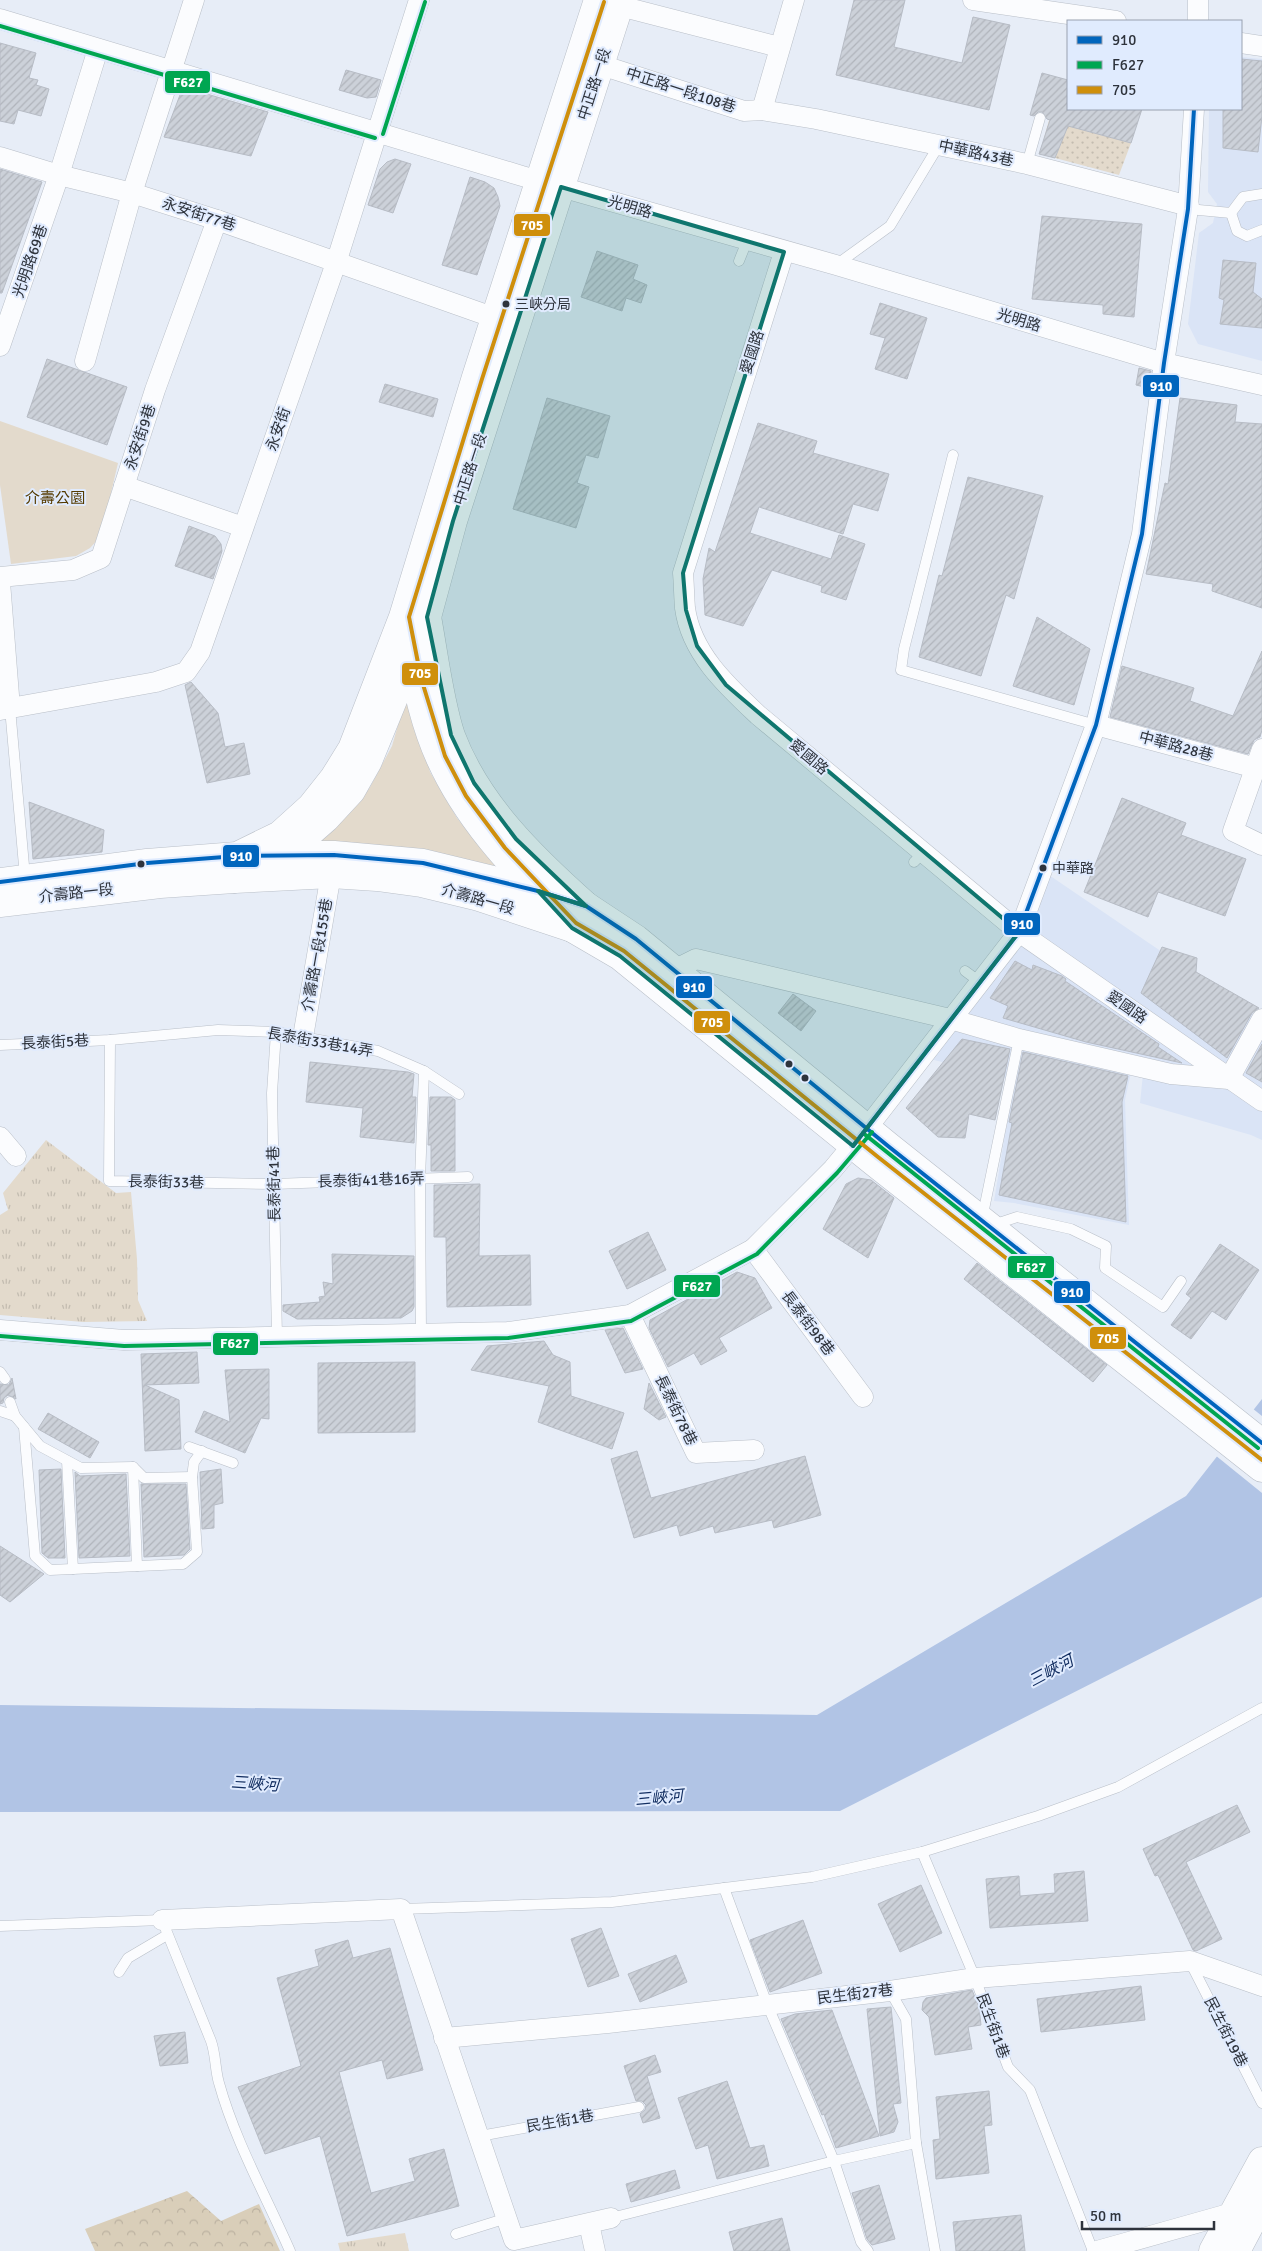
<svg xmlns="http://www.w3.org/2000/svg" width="1262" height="2251" font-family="Signika,'Noto Sans TC',sans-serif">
<defs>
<pattern id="grass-tufts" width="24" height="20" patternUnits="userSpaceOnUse" patternTransform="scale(1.25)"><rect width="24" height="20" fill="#e3dacc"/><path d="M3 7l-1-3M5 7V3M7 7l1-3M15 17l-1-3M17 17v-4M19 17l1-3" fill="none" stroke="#c3bcb0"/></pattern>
<pattern id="forest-crowns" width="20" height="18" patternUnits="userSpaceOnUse" patternTransform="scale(1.25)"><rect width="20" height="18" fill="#d9ceb9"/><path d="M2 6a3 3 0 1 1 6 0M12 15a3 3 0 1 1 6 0" fill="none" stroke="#bbb1a0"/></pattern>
<pattern id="garden-dots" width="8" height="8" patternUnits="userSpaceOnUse" patternTransform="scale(1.25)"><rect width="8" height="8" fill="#e3dacc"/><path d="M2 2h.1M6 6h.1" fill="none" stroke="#c3bcb0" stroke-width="1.8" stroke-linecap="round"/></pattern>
<pattern id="building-hatch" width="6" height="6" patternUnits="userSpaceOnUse" patternTransform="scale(1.25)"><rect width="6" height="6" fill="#ccd1d9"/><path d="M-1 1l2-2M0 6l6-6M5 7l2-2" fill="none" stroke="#b0b4bb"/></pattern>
</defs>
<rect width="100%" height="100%" fill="#e7edf7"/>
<g fill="#dae4f6">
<polygon points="1241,57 1262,59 1262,361 1198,344 1188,324 1199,233 1213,223 1217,204 1208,192 1209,109 1241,109"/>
<polygon points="1046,873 1262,1020 1262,1140 1251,1135 1140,1103 1143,1074 1131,1072 1125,1100 1129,1225 1014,1203 994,1201 1014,1080 926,1058"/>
</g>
<g fill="url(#grass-tufts)">
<polygon points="46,1140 116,1193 131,1192 137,1259 138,1300 147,1321 83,1322 0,1315 0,1215 8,1210 3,1193"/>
<polygon points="405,2233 409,2251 340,2251 338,2243"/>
</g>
<polygon fill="url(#forest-crowns)" points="187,2191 221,2221 259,2204 280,2251 95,2251 85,2229"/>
<g fill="#e3dacc">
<polygon points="0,421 118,463 101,536 90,548 76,556 11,564 0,485"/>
<polygon points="409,687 430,772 457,818 503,874 314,846 369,789 392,746"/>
</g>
<polygon fill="url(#garden-dots)" points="1049,120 1131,143 1119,175 1055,158 1061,143 1044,138"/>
<polygon fill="#b1c4e5" points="1262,1399 1262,1597 840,1811 0,1812 0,1705 817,1715 1186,1496"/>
<polygon fill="#e7edf7" points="1252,1408 1262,1416 1262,1493 1215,1455"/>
<g fill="url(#building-hatch)" stroke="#b7bcc5">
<polygon points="854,0 905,0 894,47 962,63 973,17 1010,25 989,110 836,75"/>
<polygon points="0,43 36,53 29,78 38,80 36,85 49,89 41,116 18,110 14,124 0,121"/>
<polygon points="1241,59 1262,61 1262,116 1258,152 1223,148 1223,109 1241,109"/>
<polygon points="346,70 381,80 376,97 367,98 339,90"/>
<polygon points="1042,73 1068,80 1068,109 1142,109 1131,143 1068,126 1055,158 1039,154 1050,120 1047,119 1042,112 1038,112 1034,116 1030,115"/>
<polygon points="183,87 268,112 251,156 164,137"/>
<polygon points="395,159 411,164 393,213 368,205 380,169 387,162"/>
<polygon points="0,169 42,182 2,293 0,293"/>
<polygon points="470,177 485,182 494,188 498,197 500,206 477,275 442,265"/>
<polygon points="1042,216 1142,224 1134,317 1103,314 1103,305 1032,299"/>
<polygon points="597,251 638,265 633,279 647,285 641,303 626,298 622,311 581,297"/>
<polygon points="1223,260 1256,263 1253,292 1262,299 1262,328 1220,324 1224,300 1219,298"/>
<polygon points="880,303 927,318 907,379 875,369 885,338 870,334"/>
<polygon points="47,359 127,387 107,445 27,417"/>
<polygon points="1139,368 1151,371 1149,388 1136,385"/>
<polygon points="385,384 438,399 433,417 379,402"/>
<polygon points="547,398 610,416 598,458 586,455 577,483 589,487 576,528 513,509"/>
<polygon points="1180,398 1237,405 1235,422 1262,424 1262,608 1212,591 1213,584 1146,574 1165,483 1168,484"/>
<polygon points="758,423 817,441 813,453 889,474 878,511 853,504 843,534 759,507 750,533 831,559 839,535 865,544 846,600 821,592 822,586 772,570 743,626 705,615 703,579 709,548 715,552"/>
<polygon points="968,477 1043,496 1014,599 1006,595 981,676 919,657 939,575 942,576"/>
<polygon points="189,526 215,536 221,544 222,551 213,579 175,566"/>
<polygon points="1037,617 1090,649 1074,705 1013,686"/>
<polygon points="1262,651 1262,730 1260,737 1254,740 1248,754 1110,717 1122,666 1194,688 1190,701 1233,716"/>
<polygon points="191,682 218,713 225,747 244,743 250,774 207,783 185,685"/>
<polygon points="1122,798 1186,823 1181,835 1246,859 1225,916 1158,892 1148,917 1084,892"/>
<polygon points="29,802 104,830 102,852 33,859"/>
<polygon points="1162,947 1197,958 1196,972 1259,1008 1252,1013 1227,1058 1141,993"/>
<polygon points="1015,961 1032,970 1033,965 1062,976 1066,979 1065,981 1159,1044 1158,1047 1182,1063 1086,1042 1003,1018 1008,1006 990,998"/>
<polygon points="793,994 816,1011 801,1031 778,1013"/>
<polygon points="962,1039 1010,1049 995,1120 969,1114 965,1138 938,1137 906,1108"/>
<polygon points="1262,1044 1262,1082 1246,1073"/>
<polygon points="1023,1052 1128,1076 1122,1102 1126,1222 999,1195 1012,1123 1009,1122"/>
<polygon points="310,1062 408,1072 414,1074 412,1097 416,1097 414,1143 360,1137 363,1108 306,1102"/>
<polygon points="430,1097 451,1097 455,1100 455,1171 431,1171 431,1145 428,1145"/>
<polygon points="858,1178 871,1180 894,1198 868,1258 823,1229 846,1184"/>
<polygon points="480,1184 479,1256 530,1255 531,1305 447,1307 446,1237 434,1237 434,1185"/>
<polygon points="648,1232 666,1270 627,1289 609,1251"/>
<polygon points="1220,1244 1259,1270 1226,1320 1212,1311 1191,1339 1171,1325 1191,1298 1186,1294"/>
<polygon points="332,1254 414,1256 414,1307 412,1311 401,1318 297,1319 283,1311 283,1305 320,1302 319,1297 325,1296 323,1282 333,1284"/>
<polygon points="977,1263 1107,1365 1093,1382 964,1279"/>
<polygon points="737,1272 755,1278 772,1308 719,1338 727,1351 701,1365 694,1353 668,1367 649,1328 650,1320"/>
<polygon points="623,1328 643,1369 625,1373 605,1330"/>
<polygon points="544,1341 553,1355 570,1362 571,1396 624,1413 612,1449 538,1422 549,1386 471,1370 487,1346"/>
<polygon points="197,1352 199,1383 145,1385 179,1400 181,1449 145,1451 141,1354"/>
<polygon points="415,1362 415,1432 318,1433 318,1363"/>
<polygon points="269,1369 269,1419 261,1418 245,1453 195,1432 204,1411 230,1422 225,1370"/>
<polygon points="12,1378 16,1399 8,1395 4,1398 3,1403 0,1404 0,1384 9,1385"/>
<polygon points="649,1383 666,1417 659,1420 644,1409"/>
<polygon points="48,1413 99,1442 90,1458 38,1429"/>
<polygon points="637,1451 651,1498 805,1456 821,1515 774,1528 772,1520 715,1533 713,1526 680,1536 677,1525 634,1538 611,1459"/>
<polygon points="61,1469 65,1558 48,1558 42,1553 39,1470"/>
<polygon points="221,1469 223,1503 214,1505 214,1528 202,1529 200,1472"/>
<polygon points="75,1472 80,1476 126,1474 130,1556 79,1558"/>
<polygon points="141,1484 186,1484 190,1549 184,1555 144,1557"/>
<polygon points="0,1546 44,1574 10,1602 0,1595"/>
<polygon points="1237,1805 1250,1832 1186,1862 1222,1939 1196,1951 1193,1950 1158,1875 1155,1876 1143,1849"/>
<polygon points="1084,1871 1088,1921 990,1928 986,1879 1019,1876 1020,1896 1055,1893 1054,1874"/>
<polygon points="921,1885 942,1933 900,1952 878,1904"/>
<polygon points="803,1920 822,1973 770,1992 750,1940"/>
<polygon points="601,1928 619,1976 588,1987 571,1939"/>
<polygon points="348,1940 353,1958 390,1948 423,2070 387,2079 382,2060 339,2072 371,2193 415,2181 409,2159 444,2149 459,2206 347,2236 320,2136 265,2154 238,2087 301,2066 277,1978 319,1966 315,1950"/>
<polygon points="676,1955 687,1982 640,2002 628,1974"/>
<polygon points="1141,1986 1145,2020 1041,2032 1037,1999"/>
<polygon points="972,1990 979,2007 981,2025 968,2027 972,2049 935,2055 929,2017 922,2010 923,2002 926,1998"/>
<polygon points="891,2007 901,2103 893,2104 898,2122 894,2132 880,2136 867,2009"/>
<polygon points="832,2010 879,2136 836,2148 824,2114 822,2115 781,2019 795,2014"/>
<polygon points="185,2032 188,2063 160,2066 154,2036"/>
<polygon points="655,2055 661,2072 647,2076 660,2118 643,2123 640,2114 645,2110 646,2105 642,2101 636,2101 624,2066"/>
<polygon points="727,2081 750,2148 764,2145 769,2166 717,2179 708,2145 696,2149 678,2098"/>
<polygon points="989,2091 992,2125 984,2126 989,2173 936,2179 933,2140 940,2139 936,2097"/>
<polygon points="675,2170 680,2188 631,2202 626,2184"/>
<polygon points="879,2185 895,2239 872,2245 867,2239 852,2193"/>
<polygon points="1021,2215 1025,2251 956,2251 953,2222"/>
<polygon points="782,2218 790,2251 734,2251 729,2232"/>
</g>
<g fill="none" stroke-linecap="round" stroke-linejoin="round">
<defs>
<g id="lane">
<polyline points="1027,164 1040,118"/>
<polyline points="1188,209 1231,213"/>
<polyline points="1231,213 1237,231 1247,236 1262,230"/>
<polyline points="1231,213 1243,197 1262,194"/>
<polyline points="739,261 747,241"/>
<polyline points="836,265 890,226 939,145"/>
<polyline points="953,455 904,649 901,670 1096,725"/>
<polyline points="10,708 25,877"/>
<polyline points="914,862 923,853"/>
<polyline points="965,971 980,982"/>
<polyline points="276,1032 272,1093 277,1337"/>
<polyline points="110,1040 109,1181 274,1184 468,1177"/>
<polyline points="0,1045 110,1040 218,1030 276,1032 378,1051 424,1071 459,1094"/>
<polyline points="982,1219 1019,1039"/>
<polyline points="993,1225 1017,1217 1071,1229 1106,1246 1105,1268 1163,1307 1181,1281"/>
<polyline points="421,1334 420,1179 424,1071"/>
<polyline points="0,1372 5,1379"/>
<polyline points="10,1402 15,1416 40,1446 81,1468 133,1467 144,1478 192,1477"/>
<polyline points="0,1411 15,1416"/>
<polyline points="24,1427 35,1556 50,1570 183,1564 197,1552 192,1477 194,1462 202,1451"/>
<polyline points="189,1447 233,1463"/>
<polyline points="67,1461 73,1569"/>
<polyline points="133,1467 137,1566"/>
<polyline points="922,1852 975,1978 1008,2067 1030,2090 1093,2251"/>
<polyline points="724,1888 767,2004 834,2161 861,2242 868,2251"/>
<polyline points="401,1909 612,1902 812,1877 922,1852 1038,1816 1118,1787 1262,1708"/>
<path d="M0,1926l162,-6 49,121c5,14 4,29 8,42 16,58 47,113 71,168"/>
<polyline points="1190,1962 1262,2103"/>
<polyline points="119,1972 128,1958 167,1935"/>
<polyline points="890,1991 906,2019 916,2143 935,2251"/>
<polyline points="480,2136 639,2107"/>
<polyline points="611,2218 834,2161 916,2143"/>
<polyline points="456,2234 507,2218"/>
</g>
<g id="street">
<polyline points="973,0 1116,21"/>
<polyline points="1198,0 1198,21"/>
<polyline points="620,6 779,47"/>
<polyline points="0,19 522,176 836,265 1164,363 1262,385"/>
<polyline points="1241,43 1262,46"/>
<polyline points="601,65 744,111 762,110 816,119 1027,164 1189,206"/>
<polyline points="762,110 794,0"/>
<polyline points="0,157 59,175 132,193 217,220 495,318"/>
<path d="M784,252l-101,321c1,11 1,23 2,35 6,45 42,78 73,107l261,217 243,169"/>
<polyline points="0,346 59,175 98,49"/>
<polyline points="85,361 132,193 194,0"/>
<polyline points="124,486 243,527"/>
<polyline points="0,577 73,570 101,558 155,390 217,220"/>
<polyline points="0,582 10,708"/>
<polyline points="0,710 156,682 186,672 200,652 336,263 419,0"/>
<polyline points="1096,725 1256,768"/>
<polyline points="1262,749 1233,831 1262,845"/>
<polyline points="674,970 696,959 950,1019 1019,1039 1171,1074 1229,1079 1262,1019"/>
<polyline points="303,1037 331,874"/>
<polyline points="0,1137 16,1156"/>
<polyline points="753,1249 863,1397"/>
<polyline points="630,1315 696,1453 754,1450"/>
<polyline points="0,1330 124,1340 508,1332 630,1315 753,1249 833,1169 867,1128 1019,932 1096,725 1142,534 1164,363 1188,209 1194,109"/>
<polyline points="162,1920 401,1909 514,2240 611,2218"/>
<polyline points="444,2038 608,2023 890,1991 975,1978 1190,1961 1262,1986"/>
<polyline points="589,2224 595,2251"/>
<polyline points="1097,2251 1232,2213 1241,2217"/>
</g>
<g id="secondary">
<polyline points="267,855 334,855 423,863 538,891 586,906 636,939 888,1146 1259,1441"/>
<polyline points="234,879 331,874 377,877 421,883 479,897 572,928 620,956 874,1162 1262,1468"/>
<polyline points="1213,2251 1262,2161"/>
<polyline points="1236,2251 1262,2202"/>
</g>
<g id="primary">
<path d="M427,617c7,37 12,83 24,119 26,69 81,122 135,170"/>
<path d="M410,652c7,36 15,73 30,106 30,67 83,118 132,170"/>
<polyline points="0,882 147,863 237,856 280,835 311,807 334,778 352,749 403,617 476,377 598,0"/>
<polyline points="0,903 160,884 234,879 285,854 326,818 351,791 368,761 427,617 453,521 621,0"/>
</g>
</defs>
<use href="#lane" stroke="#b9bfc8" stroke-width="11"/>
<use href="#street" stroke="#b9bfc8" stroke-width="21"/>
<use href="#secondary" stroke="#b9bfc8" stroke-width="29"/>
<use href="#primary" stroke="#b9bfc8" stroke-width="29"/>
<use href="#lane" stroke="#fbfcfe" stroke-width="10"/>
<use href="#street" stroke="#fbfcfe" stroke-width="20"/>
<use href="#secondary" stroke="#fbfcfe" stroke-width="28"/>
<use href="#primary" stroke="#fbfcfe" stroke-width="28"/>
<defs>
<g id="bus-1">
<polyline points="0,882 147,863 237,856 334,855 423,863 538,891 586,906 636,939 888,1146 1262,1443"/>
<polyline points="853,1146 1019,932 1096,725 1142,534 1164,363 1188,209 1194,109"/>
</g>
<g id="bus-2">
<polyline points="0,26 375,138"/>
<polyline points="383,134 425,2"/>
<polyline points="863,1133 1258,1448"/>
<polyline points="0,1336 124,1346 508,1338 631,1321 757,1254 837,1173 872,1132"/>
</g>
<polyline id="bus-3" points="604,2 482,379 409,617 421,678 445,756 466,796 505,848 576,923 624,951 878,1157 1262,1460"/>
</defs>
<use href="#bus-1" stroke="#e0ebfe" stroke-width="8"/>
<use href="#bus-2" stroke="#e0ebfe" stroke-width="8"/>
<use href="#bus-3" stroke="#e0ebfe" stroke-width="8"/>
<use href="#bus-1" stroke="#0065bd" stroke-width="4"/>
<use href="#bus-2" stroke="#00a651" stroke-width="4"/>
<use href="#bus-3" stroke="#cf8f0c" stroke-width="4"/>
</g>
<path fill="#0f766e" fill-opacity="0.2" stroke="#0f766e" stroke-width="4" stroke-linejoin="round" d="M561,187l223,65 -101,321 3,37 11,36 29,39 293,247 -166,214 -233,-190 -48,-28 -34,-37 48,15 -70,-67 -42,-56 -23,-48 -24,-118 26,-96z"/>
<g fill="#2e333c" stroke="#e0ebfe" stroke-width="2">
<circle cx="506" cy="304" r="4.5"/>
<circle cx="141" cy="864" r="4.5"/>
<circle cx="1043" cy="868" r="4.5"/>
<circle cx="789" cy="1064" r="4.5"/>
<circle cx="805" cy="1078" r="4.5"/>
</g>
<g text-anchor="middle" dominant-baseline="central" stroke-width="4" stroke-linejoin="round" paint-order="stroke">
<g font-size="14" fill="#2e333c" stroke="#e0ebfe" text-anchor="start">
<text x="515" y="304">三峽分局</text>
<text x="1052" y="868">中華路</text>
</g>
<g font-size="15" fill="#2e333c" stroke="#e0ebfe">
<text transform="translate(594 84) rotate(-72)">中正路一段</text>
<text transform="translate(681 90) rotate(18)">中正路一段108巷</text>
<text transform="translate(976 153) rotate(12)">中華路43巷</text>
<text transform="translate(630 207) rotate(16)">光明路</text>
<text transform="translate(199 214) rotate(18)">永安街77巷</text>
<text transform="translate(30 261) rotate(-71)">光明路69巷</text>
<text transform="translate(1019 320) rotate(17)">光明路</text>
<text transform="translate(752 352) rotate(-72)">愛國路</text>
<text transform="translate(278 429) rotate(-71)">永安街</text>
<text transform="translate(140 437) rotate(-72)">永安街9巷</text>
<text transform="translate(470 469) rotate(-72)">中正路一段</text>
<text transform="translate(1176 746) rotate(15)">中華路28巷</text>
<text transform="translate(809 757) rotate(40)">愛國路</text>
<text transform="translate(76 893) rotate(-6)">介壽路一段</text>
<text transform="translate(478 899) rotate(16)">介壽路一段</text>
<text transform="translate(317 955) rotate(-80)">介壽路一段155巷</text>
<text transform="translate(1127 1007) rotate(35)">愛國路</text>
<text transform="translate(55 1042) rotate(-3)">長泰街5巷</text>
<text transform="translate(320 1042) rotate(10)">長泰街33巷14弄</text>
<text transform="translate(371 1180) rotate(-2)">長泰街41巷16弄</text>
<text transform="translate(166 1182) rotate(1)">長泰街33巷</text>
<text transform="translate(274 1184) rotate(-91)">長泰街41巷</text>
<text transform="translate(808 1323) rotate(53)">長泰街98巷</text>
<text transform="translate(676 1410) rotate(64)">長泰街78巷</text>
<text transform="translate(855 1994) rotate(-7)">民生街27巷</text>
<text transform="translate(993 2026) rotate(70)">民生街1巷</text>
<text transform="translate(1226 2032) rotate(63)">民生街19巷</text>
<text transform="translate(560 2121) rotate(-10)">民生街1巷</text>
</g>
<g font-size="15" fill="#553b00" stroke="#e0ebfe">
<text x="55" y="498">介壽公園</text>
</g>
<g font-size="16" font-style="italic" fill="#122e61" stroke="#e0ebfe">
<text transform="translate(1051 1671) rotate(-28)">三峽河</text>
<text transform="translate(255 1784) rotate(4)">三峽河</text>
<text transform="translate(659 1798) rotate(-5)">三峽河</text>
</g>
</g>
<g stroke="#e0ebfe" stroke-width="2">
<rect x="164" y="70" width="47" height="24" rx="5" fill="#00a651"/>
<rect x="513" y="213" width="38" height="24" rx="5" fill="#cf8f0c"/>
<rect x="1142" y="374" width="38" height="24" rx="5" fill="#0065bd"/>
<rect x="401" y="662" width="38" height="24" rx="5" fill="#cf8f0c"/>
<rect x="222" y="844" width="38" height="24" rx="5" fill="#0065bd"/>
<rect x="1003" y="912" width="38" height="24" rx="5" fill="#0065bd"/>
<rect x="675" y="975" width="38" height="24" rx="5" fill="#0065bd"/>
<rect x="693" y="1010" width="38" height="24" rx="5" fill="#cf8f0c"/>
<rect x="1007" y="1255" width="48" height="24" rx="5" fill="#00a651"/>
<rect x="673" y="1274" width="48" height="24" rx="5" fill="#00a651"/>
<rect x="1053" y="1280" width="38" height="24" rx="5" fill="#0065bd"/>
<rect x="1089" y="1326" width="38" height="24" rx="5" fill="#cf8f0c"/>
<rect x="212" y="1332" width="47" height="24" rx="5" fill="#00a651"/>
</g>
<g font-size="14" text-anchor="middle" font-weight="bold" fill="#fff">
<text x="188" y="87">F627</text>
<text x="532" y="230">705</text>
<text x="1161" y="391">910</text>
<text x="420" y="678">705</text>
<text x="241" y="861">910</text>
<text x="1022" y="929">910</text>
<text x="694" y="992">910</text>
<text x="712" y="1027">705</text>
<text x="1031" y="1272">F627</text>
<text x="697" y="1291">F627</text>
<text x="1072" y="1297">910</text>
<text x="1108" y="1343">705</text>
<text x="235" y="1348">F627</text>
</g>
<rect x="1067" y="20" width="175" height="90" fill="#e0ebfe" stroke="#99a1b0"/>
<rect x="1077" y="36" width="25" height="8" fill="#0065bd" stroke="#99a1b0"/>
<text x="1112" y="45" font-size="15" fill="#2e333c">910</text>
<rect x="1077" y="61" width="25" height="8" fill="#00a651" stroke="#99a1b0"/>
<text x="1112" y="70" font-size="15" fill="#2e333c">F627</text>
<rect x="1077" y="86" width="25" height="8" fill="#cf8f0c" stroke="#99a1b0"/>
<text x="1112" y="95" font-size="15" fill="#2e333c">705</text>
<path d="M1082 2221v8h132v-8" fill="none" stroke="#2e333c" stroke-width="2.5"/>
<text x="1090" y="2221" font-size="15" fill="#2e333c" stroke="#e0ebfe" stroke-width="4" paint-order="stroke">50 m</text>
</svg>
